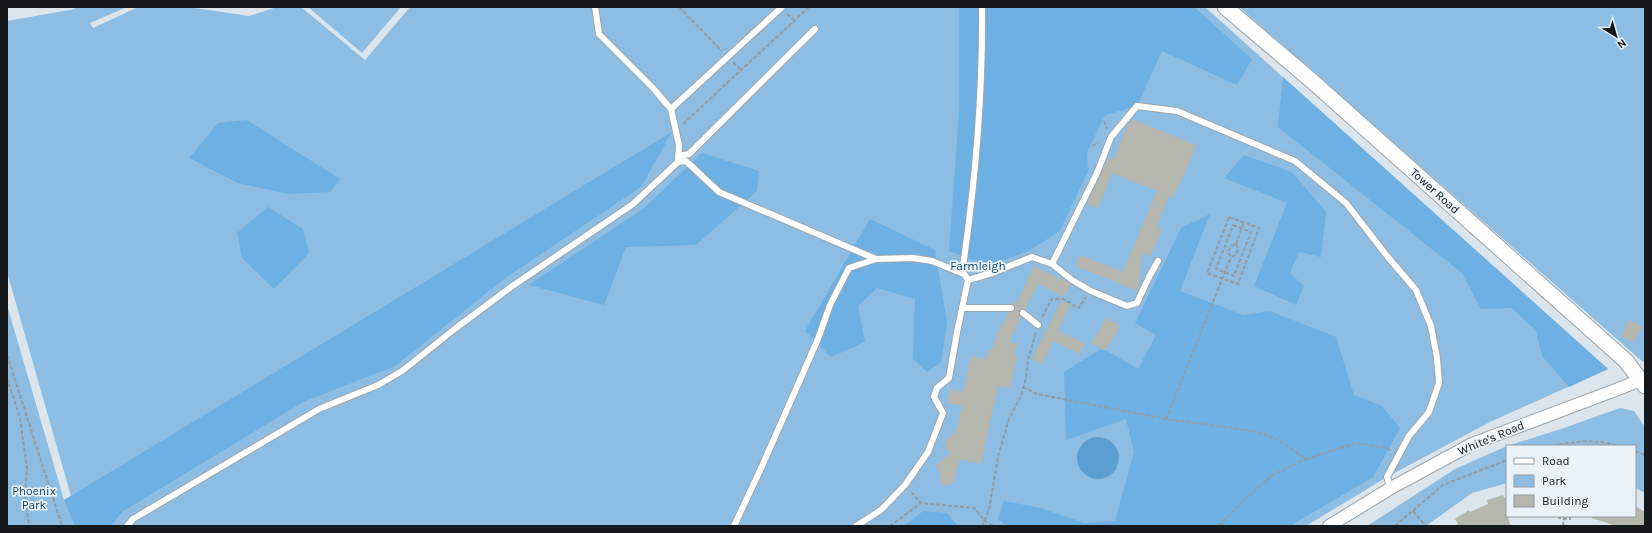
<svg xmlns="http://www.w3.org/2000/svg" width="1652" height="533" font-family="Karla,sans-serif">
<rect width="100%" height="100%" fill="#dce5ec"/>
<g fill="#8dbde3">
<polygon points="74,7 127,7 90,23 93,28 138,7 188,7 249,16 277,7 301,7 365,60 410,7 1205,7 1608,369 1490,422 1387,477 1306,526 7,526 7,305 64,500 71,496 7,272 7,21 75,9"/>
<polygon points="308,7 401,7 362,53"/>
<polygon points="1239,7 1645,7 1645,361 1643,362"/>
<polygon points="1620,408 1634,411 1645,427 1645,493 1635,488 1635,446 1507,446 1564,428"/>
<polygon points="1507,446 1507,483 1472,493 1426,526 1367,526 1455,469"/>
</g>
<g fill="#6cb0e4">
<polygon points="959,7 1194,7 1252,59 1237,85 1162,51 1137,106 1105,115 1087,152 1088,172 1059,232 1028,251 989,266 949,251 959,112"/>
<polygon points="1283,77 1608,369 1569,387 1542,356 1536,331 1512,308 1481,309 1462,273 1278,127"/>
<polygon points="247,120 340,179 330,192 289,194 238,183 189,158 218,123"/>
<polygon points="672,132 641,187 504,279 395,366 303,402 122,512 111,526 75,526 64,500"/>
<polygon points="702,153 759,171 757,191 696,245 626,247 604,305 529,285 643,209"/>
<polygon points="1244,155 1292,172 1326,212 1321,257 1299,252 1290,273 1304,286 1296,305 1254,286 1287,203 1224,178"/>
<polygon points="268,207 303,229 309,253 274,289 242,258 237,233"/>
<polygon points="1210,214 1180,291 1243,315 1270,311 1336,337 1354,395 1382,406 1400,428 1373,477 1290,526 1007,526 998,519 1004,501 1041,508 1084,523 1115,521 1134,452 1126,419 1066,440 1064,372 1102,348 1138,369 1156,335 1135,323 1181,228"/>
<polygon points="870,219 935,250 947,323 941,362 927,372 913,359 915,299 877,288 858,306 865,342 831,357 805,331"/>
<polygon points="923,511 947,513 958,526 904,526"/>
</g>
<circle fill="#5b9ed1" cx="1098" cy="458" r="21"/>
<g fill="#b5b6ad">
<polygon points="1132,119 1196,145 1182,180 1181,180 1173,198 1169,196 1156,227 1162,230 1150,256 1142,253 1138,291 1075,266 1080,255 1123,272 1157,191 1112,173 1098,208 1087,204 1108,158 1113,160 1128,124"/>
<polygon points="1034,266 1071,284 1064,297 1038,284 1025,309 1019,311 1019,314 1021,317 1009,342 1018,343 1014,356 1017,356 1010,389 998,386 981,464 959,459 954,481 949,485 943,485 940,482 941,476 936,465 950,453 945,447 946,440 956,431 962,406 947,403 950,389 963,392 971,356 986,359 988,350 992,351 997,334 1009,312 1013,312 1015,310 1015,306 1013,304 1014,300 1017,303"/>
<polygon points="1061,301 1071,305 1058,330 1085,344 1080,354 1053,341 1042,364 1032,359"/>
<polygon points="1106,318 1120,326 1105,351 1091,343"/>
<polygon points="1629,320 1642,327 1633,343 1621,336"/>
<polygon points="1503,495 1504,498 1507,497 1507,516 1511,526 1459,526 1455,519 1469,510 1470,512 1488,504 1487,500"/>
<polygon points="1635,506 1645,512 1645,526 1616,526 1592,518 1592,516 1635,516"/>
</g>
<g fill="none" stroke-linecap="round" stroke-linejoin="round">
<defs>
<g id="service">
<polyline points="671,109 782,7"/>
<polyline points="678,156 689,154 815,29"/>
<polyline points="678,162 686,161 719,192 876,259"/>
<polyline points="1052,264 1097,173 1111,137 1137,106 1177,111 1295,161 1346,203 1387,256 1416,290 1431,326 1437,358 1439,383 1429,412 1409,436 1387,477 1391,488"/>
<path d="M962,273c13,-88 21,-177 20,-266"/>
<polyline points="968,280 992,273 1032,257 1052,264 1072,280 1091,291 1127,306 1137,303 1149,277 1158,261"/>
<polyline points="962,308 1011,308"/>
<polyline points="1023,313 1038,325"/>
<polyline points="127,526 133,519 319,409 378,385 402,371 456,328 511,287 633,204 678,162 679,145 671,109 652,87 599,34 595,7"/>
<polyline points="734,526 763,464 818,339 830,305 849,268 876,259 913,258 932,261 964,274 968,280 957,332 949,378 937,388 934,397 943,413 928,452 905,485 881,510 856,526"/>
</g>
<polyline id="minor" points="1329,526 1391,488 1472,444 1613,391 1641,380"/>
<polyline id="tertiary" points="1225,7 1312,81 1626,361 1645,386"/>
</defs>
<use href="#service" stroke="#9da6ac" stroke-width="8"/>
<use href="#minor" stroke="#9da6ac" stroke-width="14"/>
<use href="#tertiary" stroke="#9da6ac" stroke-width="17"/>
<g stroke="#959ca2" stroke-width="2" stroke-dasharray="4 2" stroke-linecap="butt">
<polyline points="679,7 722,51"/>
<polyline points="787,14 794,20"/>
<polyline points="733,62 741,70"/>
<polyline points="1104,121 1107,129"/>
<polyline points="683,124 809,7"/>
<polyline points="1092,146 1098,143"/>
<polygon points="1229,217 1259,228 1238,284 1207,273"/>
<polygon points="1233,225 1251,232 1234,276 1216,269"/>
<polygon points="1236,244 1238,249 1236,255 1231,257 1228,252 1231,246"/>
<polyline points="1236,244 1244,222"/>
<polyline points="1042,317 1052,299 1063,299 1079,308 1086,297"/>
<polyline points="7,355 62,526"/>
<polyline points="7,378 20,418 27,468 25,494 29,526"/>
<polyline points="1023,387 1037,394 1166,419 1253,431 1279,440 1306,459 1273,475 1245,499 1219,526"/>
<polyline points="1166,419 1231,257"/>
<path d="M1553,446c22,-5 44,-7 66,0"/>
<polyline points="1635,451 1645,455"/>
<polyline points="1306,459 1357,443 1387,448 1391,451"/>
<polyline points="911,492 921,503 974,508 985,521 994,526"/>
<polyline points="1413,511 1426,526"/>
<polyline points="1559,516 1559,518 1570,519 1570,516"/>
<polyline points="890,526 921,503"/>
<polyline points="982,526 989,510 998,457 1009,419 1021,396 1026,378 1028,360 1036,332"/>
<polyline points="1395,526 1443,485 1507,460"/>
<polyline points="1563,526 1564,518"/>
</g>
<use href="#service" stroke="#fff" stroke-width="6"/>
<use href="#minor" stroke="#fff" stroke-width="12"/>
<use href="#tertiary" stroke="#fff" stroke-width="15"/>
</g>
<g text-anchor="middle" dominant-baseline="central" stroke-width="3.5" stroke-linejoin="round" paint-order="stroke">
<g font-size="12" fill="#16191c" stroke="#e9f2f9">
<text transform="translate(1435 191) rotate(42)">Tower Road</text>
<text transform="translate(1491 438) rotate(-23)">White's Road</text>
</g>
<g font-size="12" fill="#114567" stroke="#e9f2f9">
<text x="978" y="266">Farmleigh</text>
<text x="34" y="491">Phoenix<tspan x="34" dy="14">Park</tspan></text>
</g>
</g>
<rect width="1652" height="533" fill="none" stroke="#16191c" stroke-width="16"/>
<rect x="1506" y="445" width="130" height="72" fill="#e9f2f9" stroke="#959ba1"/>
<rect x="1514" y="458" width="20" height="6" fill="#ffffff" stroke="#959ba1"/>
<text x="1542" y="465" font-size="12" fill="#16191c">Road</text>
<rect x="1514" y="475" width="20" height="12" fill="#8dbde3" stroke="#959ba1"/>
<text x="1542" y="485" font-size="12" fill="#16191c">Park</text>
<rect x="1514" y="495" width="20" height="12" fill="#b5b6ad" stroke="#959ba1"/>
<text x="1542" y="505" font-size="12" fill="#16191c">Building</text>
<g transform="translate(1616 36) rotate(143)" stroke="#e9f2f9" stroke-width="3" paint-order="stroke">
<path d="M0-3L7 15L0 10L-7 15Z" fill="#16191c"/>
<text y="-6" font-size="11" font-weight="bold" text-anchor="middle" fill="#16191c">N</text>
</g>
</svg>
